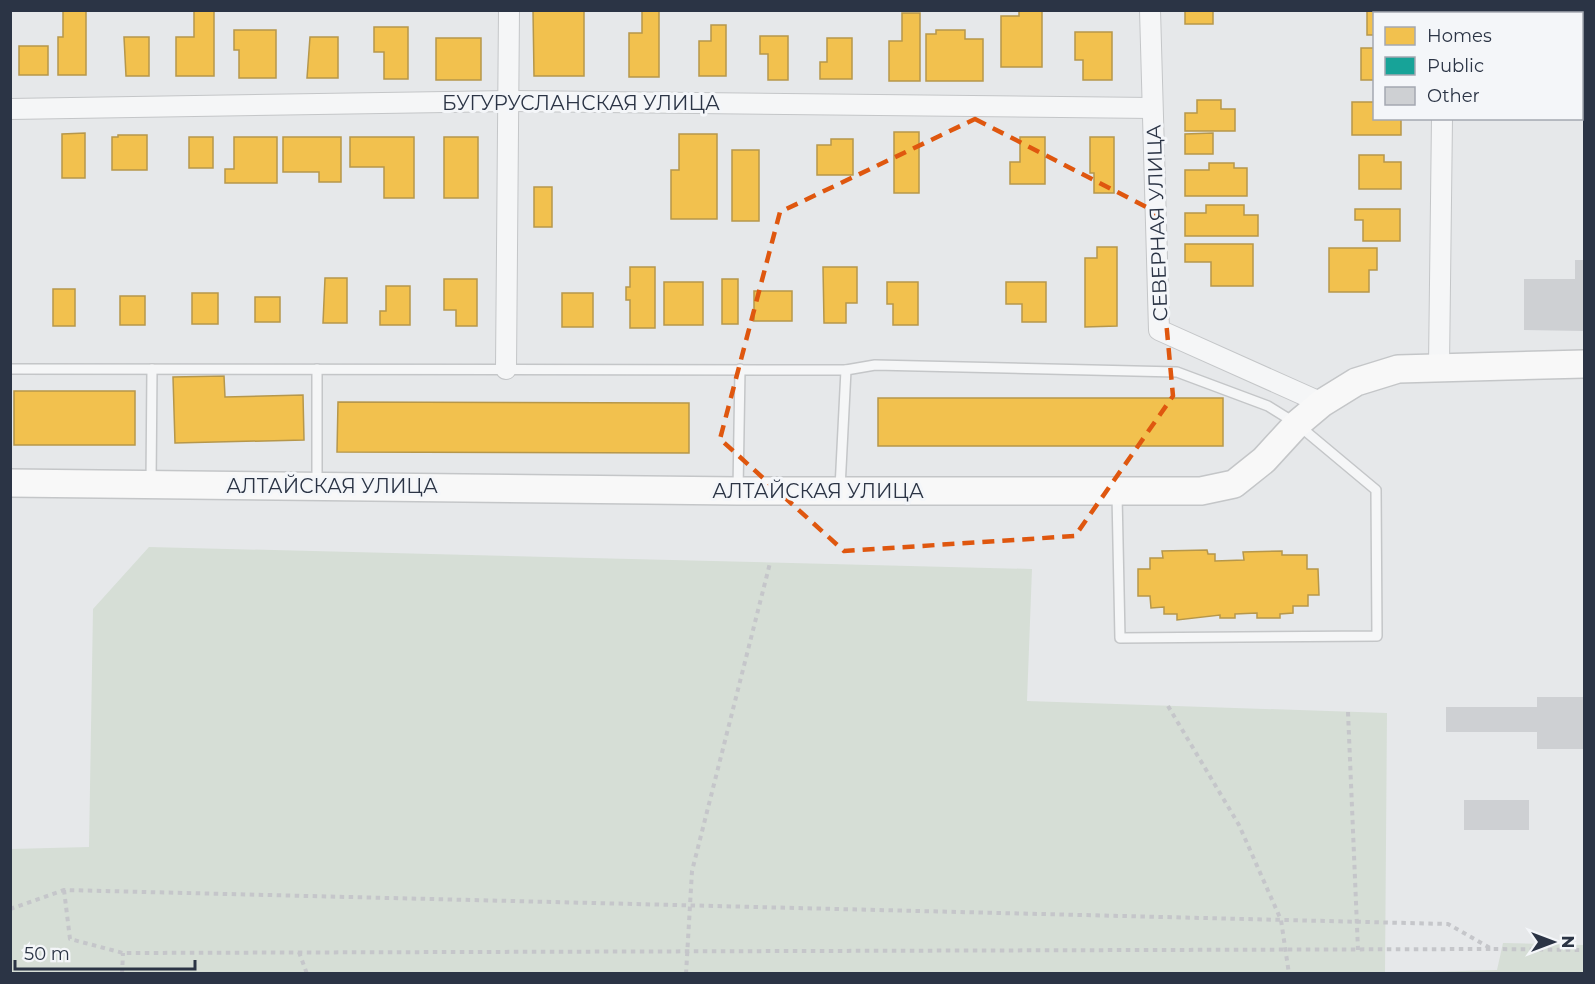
<svg xmlns="http://www.w3.org/2000/svg" width="1595" height="984" font-family="Montserrat,sans-serif">
<rect width="100%" height="100%" fill="#e6e8ea"/>
<g fill="#d6ded6">
<polygon points="149,547 1032,569 1027,701 1387,713 1385,973 11,973 11,849 89,847 93,609"/>
<polygon points="1503,943 1584,945 1584,973 1393,973 1497,970"/>
</g>
<g fill="#f2c14e" stroke="#b6974b" stroke-width="1.5">
<polygon points="63,10 86,10 86,75 58,75 58,37 63,37"/>
<polygon points="194,10 214,10 214,76 176,76 176,37 194,37"/>
<polygon points="533,10 584,10 584,76 534,76"/>
<polygon points="642,10 659,10 659,77 629,77 629,33 642,33"/>
<polygon points="1019,10 1042,10 1042,67 1001,67 1001,16 1019,16"/>
<rect x="1185" y="10" width="28" height="14"/>
<polygon points="1367,10 1407,10 1407,14 1374,14 1374,35 1367,35"/>
<polygon points="902,13 920,13 920,81 889,81 889,41 902,41"/>
<polygon points="711,25 726,25 726,76 699,76 699,41 711,41"/>
<polygon points="374,27 408,27 408,79 384,79 384,52 374,52"/>
<polygon points="234,30 276,30 276,78 239,78 239,50 234,50"/>
<polygon points="936,30 965,30 965,39 983,39 983,81 926,81 926,34 936,34"/>
<polygon points="1075,32 1112,32 1112,80 1083,80 1083,60 1075,60"/>
<polygon points="760,36 788,36 788,80 768,80 768,54 760,54"/>
<polygon points="124,37 149,37 149,76 126,76"/>
<polygon points="310,37 338,37 338,78 307,78"/>
<rect x="436" y="38" width="45" height="42"/>
<polygon points="827,38 852,38 852,79 820,79 820,62 827,62"/>
<rect x="19" y="46" width="29" height="29"/>
<rect x="1361" y="48" width="13" height="32"/>
<polygon points="1197,100 1221,100 1221,109 1235,109 1235,131 1185,131 1185,113 1197,113"/>
<polygon points="1352,102 1374,102 1374,118 1401,118 1401,135 1352,135"/>
<rect x="894" y="132" width="25" height="61"/>
<polygon points="85,133 85,178 62,178 62,134"/>
<polygon points="1213,133 1213,154 1185,154 1185,134"/>
<polygon points="679,134 717,134 717,219 671,219 671,170 679,170"/>
<polygon points="118,135 147,135 147,170 112,170 112,137 118,137"/>
<rect x="189" y="137" width="24" height="31"/>
<polygon points="234,137 277,137 277,183 225,183 225,169 234,169"/>
<polygon points="283,137 341,137 341,182 319,182 319,172 283,172"/>
<polygon points="350,137 414,137 414,198 384,198 384,167 350,167"/>
<rect x="444" y="137" width="34" height="61"/>
<polygon points="1020,137 1045,137 1045,184 1010,184 1010,162 1020,162"/>
<polygon points="1090,137 1114,137 1114,193 1094,193 1094,173 1090,173"/>
<polygon points="831,139 853,139 853,175 817,175 817,145 831,145"/>
<rect x="732" y="150" width="27" height="71"/>
<polygon points="1359,155 1384,155 1384,162 1401,162 1401,189 1359,189"/>
<polygon points="1209,163 1234,163 1234,168 1247,168 1247,196 1185,196 1185,170 1209,170"/>
<rect x="534" y="187" width="18" height="40"/>
<polygon points="1206,205 1244,205 1244,215 1258,215 1258,236 1185,236 1185,213 1206,213"/>
<polygon points="1355,209 1400,209 1400,241 1363,241 1363,220 1355,220"/>
<polygon points="1185,244 1253,244 1253,286 1211,286 1211,262 1185,262"/>
<polygon points="1097,247 1117,247 1117,326 1085,327 1085,258 1097,258"/>
<polygon points="1329,248 1377,248 1377,270 1369,270 1369,292 1329,292"/>
<polygon points="630,267 655,267 655,328 630,328 630,300 626,300 626,287 630,287"/>
<polygon points="823,267 857,267 857,303 846,303 846,323 824,323"/>
<polygon points="325,278 347,278 347,323 323,323"/>
<polygon points="444,279 477,279 477,326 456,326 456,310 444,310"/>
<rect x="722" y="279" width="16" height="45"/>
<rect x="664" y="282" width="39" height="43"/>
<polygon points="887,282 918,282 918,325 893,325 893,304 887,304"/>
<polygon points="1006,282 1046,282 1046,322 1022,322 1022,304 1006,304"/>
<polygon points="386,286 410,286 410,325 380,325 380,311 386,311"/>
<rect x="53" y="289" width="22" height="37"/>
<rect x="754" y="291" width="38" height="30"/>
<rect x="192" y="293" width="26" height="31"/>
<rect x="562" y="293" width="31" height="34"/>
<rect x="120" y="296" width="25" height="29"/>
<rect x="255" y="297" width="25" height="25"/>
<polygon points="224,376 225,397 303,395 304,440 175,443 173,377"/>
<rect x="14" y="391" width="121" height="54"/>
<rect x="878" y="398" width="345" height="48"/>
<polygon points="338,402 689,403 689,453 337,452"/>
<polygon points="1207,550 1208,554 1215,554 1215,561 1244,560 1243,552 1282,551 1282,555 1307,555 1307,569 1318,569 1319,595 1308,595 1308,606 1293,606 1293,613 1280,614 1280,618 1257,618 1257,613 1235,614 1235,618 1220,618 1220,615 1177,620 1177,614 1164,614 1164,607 1151,608 1150,596 1138,596 1138,569 1150,569 1150,558 1163,558 1162,551"/>
</g>
<polygon fill="#17a398" stroke="#1d827f" stroke-width="1.5" points="1483,10 1584,10 1584,54 1582,54 1582,14 1483,14"/>
<g fill="#ced0d3">
<polygon points="1575,260 1584,260 1584,331 1524,330 1524,279 1575,279"/>
<polygon points="1537,697 1584,697 1584,749 1537,749 1537,732 1446,732 1446,707 1537,707"/>
<rect x="1464" y="800" width="65" height="30"/>
</g>
<g fill="none" stroke-linecap="round" stroke-linejoin="round">
<defs>
<g id="lane">
<polyline points="10,369 846,370"/>
<polyline points="317,369 317,483"/>
<polyline points="151,483 152,369"/>
<polyline points="840,488 846,370 875,365 1177,372 1268,406 1297,424 1376,490 1377,636 1120,638 1117,495"/>
<polyline points="738,490 740,369"/>
</g>
<g id="street">
<polyline points="1150,10 1159,330 1322,403"/>
<polyline points="1443,14 1443,10"/>
<polyline points="10,109 511,101 1152,108"/>
<polyline points="1439,366 1442,118"/>
<polyline points="506,369 509,10"/>
</g>
<polyline id="secondary" points="10,483 738,491 1201,491 1234,484 1264,460 1297,424 1322,403 1356,382 1398,369 1584,364"/>
</defs>
<use href="#lane" stroke="#c4c6c8" stroke-width="12"/>
<use href="#street" stroke="#c4c6c8" stroke-width="22"/>
<use href="#secondary" stroke="#c4c6c8" stroke-width="30"/>
<g stroke="#c5c6ca" stroke-width="4" stroke-dasharray="4.5 4.5" stroke-linecap="butt">
<polyline points="1168,706 1239,825 1281,920 1289,974"/>
<polyline points="1348,712 1358,950"/>
<polyline points="64,890 70,939 123,953 1491,949"/>
<polyline points="10,909 64,890 1448,924 1492,949 1584,950"/>
<polyline points="299,952 307,974"/>
<polyline points="122,974 123,953"/>
<polyline points="686,974 692,871 770,563"/>
</g>
<use href="#lane" stroke="#f5f6f7" stroke-width="9"/>
<use href="#street" stroke="#f5f6f7" stroke-width="20"/>
<use href="#secondary" stroke="#f8f8f8" stroke-width="27"/>
</g>
<path fill="none" stroke="#df570f" stroke-width="4.5" stroke-dasharray="12 8" stroke-linejoin="round" d="M975,119l181,93 17,184 -98,140 -231,15 -124,-112 60,-227z"/>
<g text-anchor="middle" dominant-baseline="central" stroke-width="6" stroke-linejoin="round" paint-order="stroke">
<g font-size="20" fill="#2b3445" stroke="#f4f6f9">
<text x="581" y="103">БУГУРУСЛАНСКАЯ УЛИЦА</text>
<text transform="translate(1157 223) rotate(-92)">СЕВЕРНАЯ УЛИЦА</text>
<text x="332" y="486">АЛТАЙСКАЯ УЛИЦА</text>
<text x="818" y="491">АЛТАЙСКАЯ УЛИЦА</text>
</g>
</g>
<rect width="1595" height="984" fill="none" stroke="#2b3445" stroke-width="24"/>
<rect x="1373" y="12" width="210" height="108" fill="#f4f6f9" stroke="#a4a8b1" stroke-width="1.5"/>
<rect x="1385" y="27" width="30" height="18" fill="#f2c14e" stroke="#a4a8b1" stroke-width="1.5"/>
<text x="1427" y="42" font-size="18" fill="#2b3445">Homes</text>
<rect x="1385" y="57" width="30" height="18" fill="#17a398" stroke="#a4a8b1" stroke-width="1.5"/>
<text x="1427" y="72" font-size="18" fill="#2b3445">Public</text>
<rect x="1385" y="87" width="30" height="18" fill="#ced0d3" stroke="#a4a8b1" stroke-width="1.5"/>
<text x="1427" y="102" font-size="18" fill="#2b3445">Other</text>
<g transform="translate(1553 942) rotate(90)" stroke="#f4f6f9" stroke-width="4.5" paint-order="stroke">
<path d="M0-4.5L10 22L0 15L-10 22Z" fill="#2b3445"/>
<text y="-9" font-size="16" font-weight="bold" text-anchor="middle" fill="#2b3445">N</text>
</g>
<path d="M15 960v9h180v-9" fill="none" stroke="#2b3445" stroke-width="3"/>
<text x="24" y="960" font-size="18" fill="#2b3445" stroke="#f4f6f9" stroke-width="4.5" paint-order="stroke">50 m</text>
</svg>
